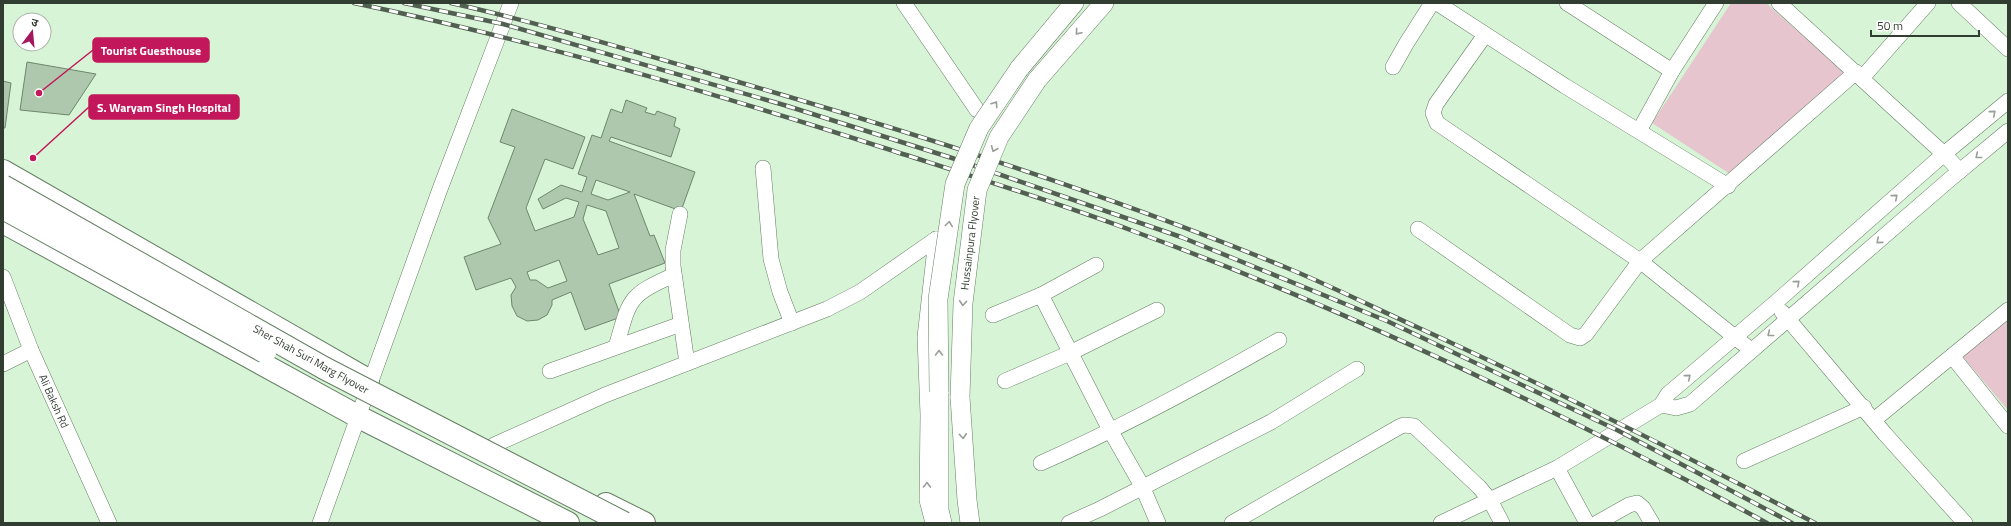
<svg xmlns="http://www.w3.org/2000/svg" width="2011" height="526" font-family="'Titillium Web','Noto Sans Devanagari',sans-serif">
<rect width="100%" height="100%" fill="#d8f4d6"/>
<g fill="#e6c5cf">
<polygon points="1731,3 1766,3 1845,73 1730,174 1652,123"/>
<polygon points="2008,318 2008,410 1963,357"/>
</g>
<g fill="#adc8ac" stroke="#6d876c" fill-rule="evenodd">
<polygon points="27,62 96,74 69,115 20,110"/>
<polygon points="3,81 11,83 5,128 3,128"/>
<path d="M626,100l21,8 -2,4 10,3 2,-4 19,7 -2,8 6,3 -9,28 -60,-20 -2,4 86,31 -14,39 -47,-17 16,42 4,-1 11,28 -56,21 12,33 -36,13 -14,-38 -19,8v5l-5,10 -9,5 -11,1 -10,-5 -5,-10 -1,-11 5,-8 -5,-9 -35,12 -12,-33 37,-13 -13,-26 27,-71 -15,-5 12,-33 73,28 -12,32 -28,-10 -19,49 9,23 39,-14 5,-15 -13,-4 -23,11 -5,-10 23,-14 21,7 5,-15 -9,-3 14,-39 9,3 10,-29 11,4zM596,180l34,12 -22,8 -17,-6zM587,205l19,6 13,37 -21,7 -15,-36zM559,260l8,21 -19,7 -12,-8h-6l-3,-8z"/>
</g>
<g fill="none" stroke-linecap="round" stroke-linejoin="round">
<defs>
<g id="minor">
<polyline points="904,3 977,110"/>
<polyline points="1437,3 1565,86 1728,186"/>
<polyline points="1567,3 1672,71"/>
<polyline points="1779,3 1944,154 1960,171"/>
<polyline points="1959,3 2008,49"/>
<polyline points="1485,35 1436,104 1433,113 1437,123 1640,261 1751,350"/>
<polyline points="1393,67 1406,44 1432,3"/>
<polyline points="1862,78 1928,3"/>
<polyline points="1639,131 1672,71 1716,3"/>
<polyline points="763,168 771,259 780,292 792,323"/>
<polyline points="680,214 673,250 673,266 687,363"/>
<polyline points="1418,229 1570,335 1580,338 1586,334 1640,261 1856,72"/>
<polyline points="3,277 31,350 109,523"/>
<polyline points="1041,295 1110,430 1142,486 1158,523"/>
<polyline points="1782,312 1885,434 1965,523"/>
<polyline points="993,315 1041,295 1096,265"/>
<path d="M616,347c14,-48 11,-51 58,-72"/>
<polyline points="1952,356 2008,426"/>
<polyline points="3,364 31,350"/>
<polyline points="550,371 681,324"/>
<polyline points="1005,381 1070,353 1157,310"/>
<polyline points="1661,405 1676,408 1690,404 1949,180 2008,131"/>
<polyline points="1874,420 2008,310"/>
<polyline points="494,445 605,395 827,309 860,292 936,239"/>
<polyline points="1744,461 1864,407"/>
<path d="M1041,463c82,-36 161,-79 238,-123"/>
<polyline points="1557,468 1587,523"/>
<polyline points="320,523 440,189 511,3"/>
<polyline points="933,523 927,500 928,415 925,337 936,239"/>
<polyline points="1069,523 1100,509 1271,422 1357,369"/>
<polyline points="1232,523 1399,427 1404,425 1414,426 1479,487 1490,500 1502,523"/>
<polyline points="1441,523 1557,468 1661,405 1668,394 1775,303 1944,154 2008,101"/>
<polyline points="1597,523 1629,505 1637,503 1643,508 1652,523"/>
</g>
<g id="major">
<polyline points="1019,69 1074,3"/>
<polyline points="1037,80 1104,3"/>
<polyline points="939,392 939,510 942,523"/>
<polyline points="960,397 967,500 970,523"/>
</g>
<g id="highway">
<polyline points="3,171 368,380"/>
<polyline points="3,222 359,417 568,523"/>
<polyline points="606,504 644,523"/>
</g>
</defs>
<use href="#minor" stroke="#657e64" stroke-width="16"/>
<use href="#major" stroke="#657e64" stroke-width="20"/>
<use href="#highway" stroke="#657e64" stroke-width="24"/>
<use href="#minor" stroke="#fff" stroke-width="15"/>
<use href="#major" stroke="#fff" stroke-width="19"/>
<use href="#highway" stroke="#fff" stroke-width="22"/>
<defs>
<g id="rail">
<path d="M354,3c178,37 354,88 527,144 84,27 169,53 252,84 219,80 429,181 634,292"/>
<polyline points="404,3 503,24 784,105 952,158 1181,237 1387,321 1617,430 1792,523"/>
<path d="M451,3c93,21 185,49 277,76 190,55 380,115 564,191 43,18 85,39 127,58 134,61 265,127 396,195"/>
</g>
</defs>
<use href="#rail" stroke="#526052" stroke-width="4.5"/>
<use href="#rail" stroke="#fff" stroke-width="3" stroke-dasharray="9" stroke-linecap="butt"/>
<defs>
<g id="major-bridge">
<polyline points="939,392 938,299 955,184 979,128 1019,69"/>
<polyline points="960,397 963,303 977,190 999,137 1037,80"/>
</g>
<g id="highway-bridge">
<polyline points="3,186 324,368 624,523"/>
<polyline points="3,208 265,352"/>
</g>
</defs>
<use href="#major-bridge" stroke="#657e64" stroke-width="20" stroke-linecap="butt"/>
<use href="#highway-bridge" stroke="#657e64" stroke-width="24" stroke-linecap="butt"/>
<use href="#major-bridge" stroke="#fff" stroke-width="19"/>
<use href="#highway-bridge" stroke="#fff" stroke-width="22"/>
</g>
<defs><path id="oneway-chevron" d="M-2-3.5L2.5 0L-2 3.5" fill="none" stroke-width="1.6" stroke-linecap="round" stroke-linejoin="round"/></defs>
<g stroke="#989e98">
<use href="#oneway-chevron" transform="translate(1078 32) rotate(131)"/>
<use href="#oneway-chevron" transform="translate(995 104) rotate(-56)"/>
<use href="#oneway-chevron" transform="translate(1993 113) rotate(-40)"/>
<use href="#oneway-chevron" transform="translate(994 149) rotate(113)"/>
<use href="#oneway-chevron" transform="translate(1978 156) rotate(141)"/>
<use href="#oneway-chevron" transform="translate(1895 197) rotate(-41)"/>
<use href="#oneway-chevron" transform="translate(949 224) rotate(-82)"/>
<use href="#oneway-chevron" transform="translate(1879 241) rotate(139)"/>
<use href="#oneway-chevron" transform="translate(1797 283) rotate(-41)"/>
<use href="#oneway-chevron" transform="translate(963 303) rotate(94)"/>
<use href="#oneway-chevron" transform="translate(1770 334) rotate(141)"/>
<use href="#oneway-chevron" transform="translate(939 353) rotate(-90)"/>
<use href="#oneway-chevron" transform="translate(1688 377) rotate(-41)"/>
<use href="#oneway-chevron" transform="translate(963 436) rotate(86)"/>
<use href="#oneway-chevron" transform="translate(927 485) rotate(-89)"/>
</g>
<g text-anchor="middle" dominant-baseline="central" stroke-width="3" stroke-linejoin="round" paint-order="stroke">
<g font-size="11" fill="#323d32" stroke="#fff">
<text transform="translate(970 243) rotate(-83)">Hussainpura Flyover</text>
<text transform="translate(311 359) rotate(29)">Sher Shah Suri Marg Flyover</text>
<text transform="translate(54 401) rotate(66)">Ali Baksh Rd</text>
</g>
</g>
<path fill="none" stroke="#c2185b" stroke-width="1.5" d="M39 93L93 50M33 158L89 107"/>
<g fill="#c2185b" stroke="#fff" stroke-width="1.5">
<circle cx="39" cy="93" r="4"/>
<circle cx="33" cy="158" r="4"/>
</g>
<g fill="#c2185b" stroke="#c2185b" stroke-width="1.5">
<rect x="93" y="38" width="116" height="24" rx="4"/>
<rect x="89" y="95" width="150" height="24" rx="4"/>
</g>
<g font-size="12" text-anchor="middle" font-weight="bold" fill="#fff">
<text x="151" y="55">Tourist Guesthouse</text>
<text x="164" y="112">S. Waryam Singh Hospital</text>
</g>
<rect width="2011" height="526" fill="none" stroke="#323d32" stroke-width="8"/>
<g transform="translate(32 32) rotate(16)"><circle r="19" fill="#ffffff" stroke="#adb1ad"/>
<path d="M0-3L7 15L0 10L-7 15Z" fill="#a4175c"/>
<text y="-6" font-size="11" font-weight="bold" text-anchor="middle" fill="#323d32">उ</text>
</g>
<path d="M1871 30v6h108v-6" fill="none" stroke="#323d32" stroke-width="2"/>
<text x="1877" y="30" font-size="12" fill="#323d32" stroke="#ffffff" stroke-width="3" paint-order="stroke">50 m</text>
</svg>
